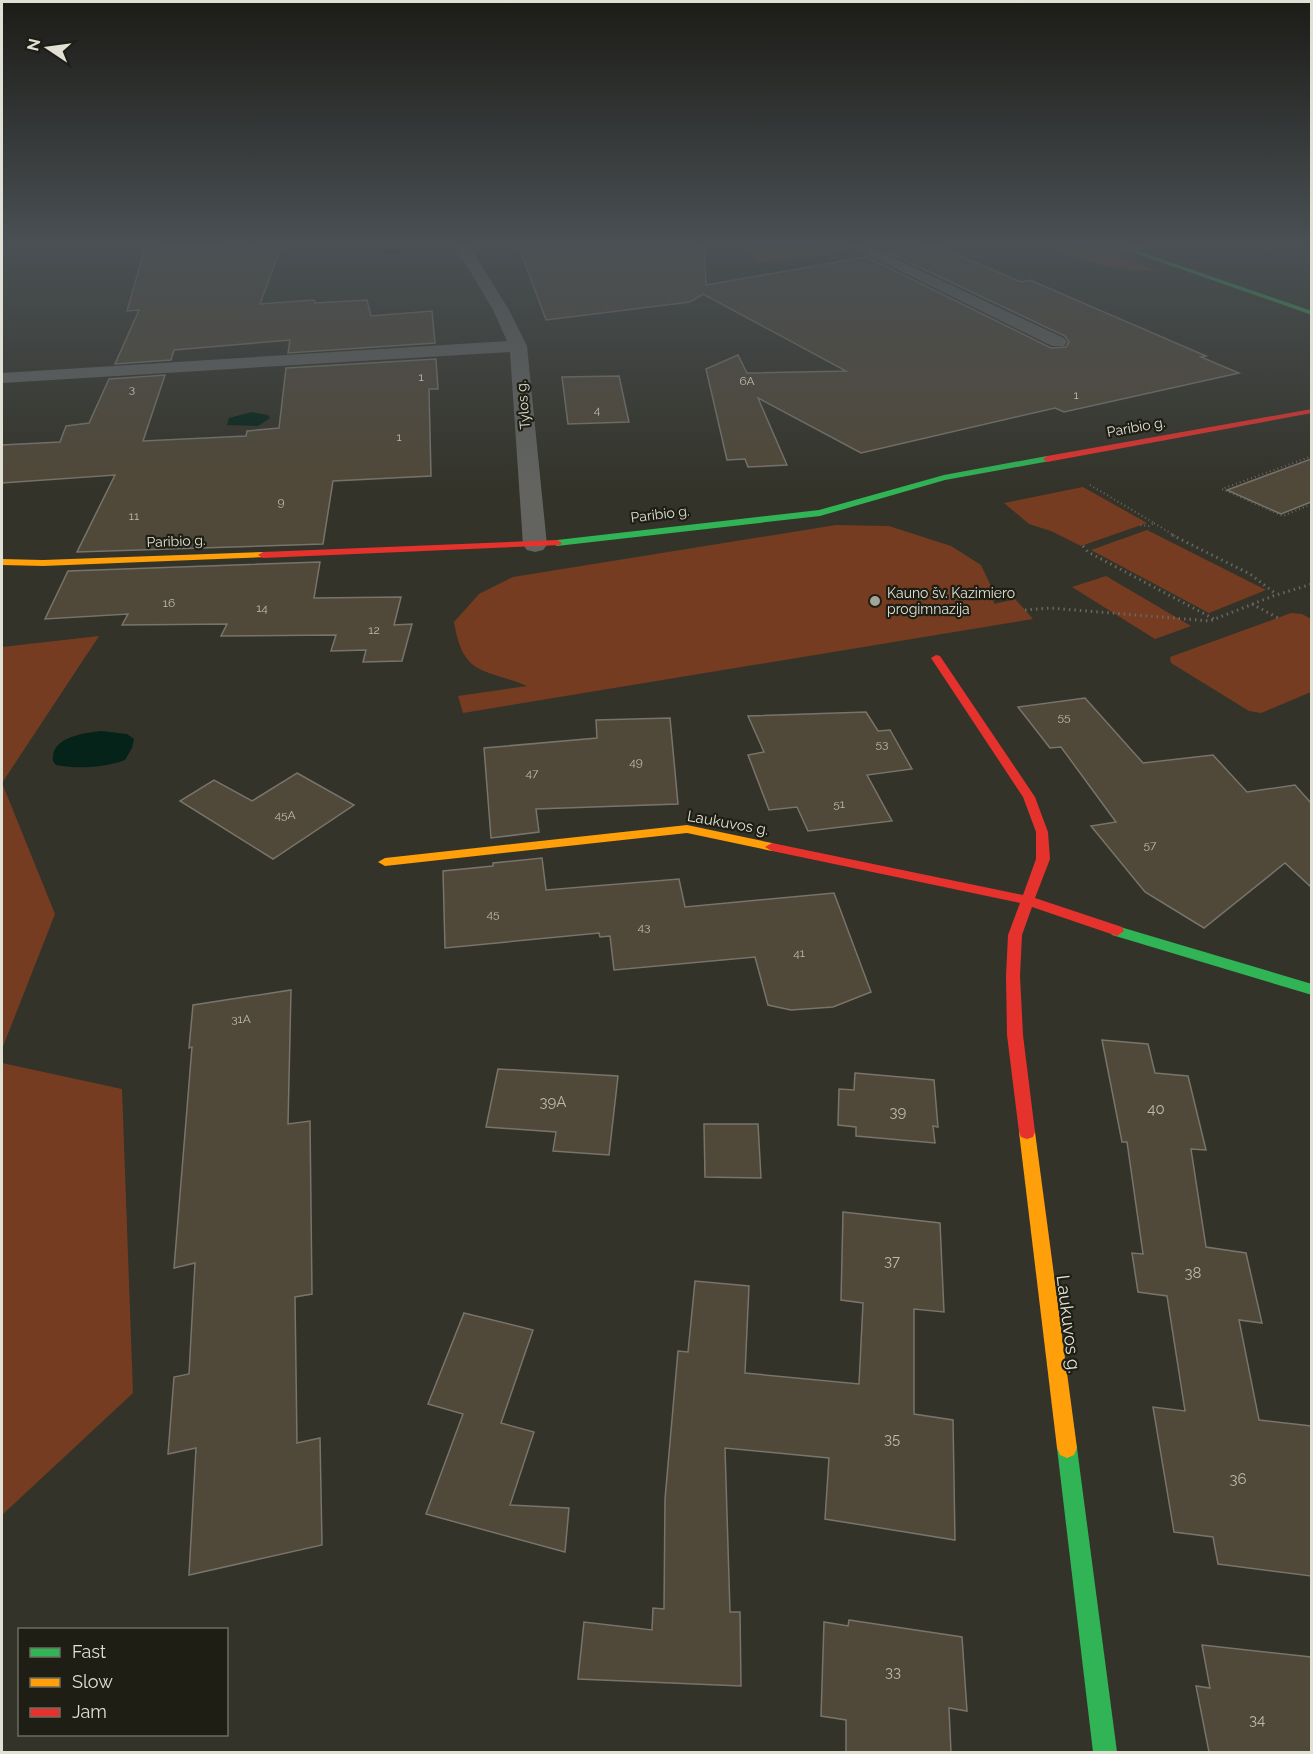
<svg xmlns="http://www.w3.org/2000/svg" width="1313" height="1754" font-family="Raleway,sans-serif">
<rect width="100%" height="100%" fill="#333329"/>
<g fill="#763c21">
<polygon points="734,244 843,244 851,248 828,255 761,262"/>
<path d="M1047,244h38l72,27c-28,2 -87,-11 -110,-27z"/>
<polygon points="1083,487 1147,523 1081,546 1051,531 1029,524 1004,503"/>
<path d="M836,525l53,1 62,20 30,19 11,23 2,16 21,-5 18,20 -570,94 -5,-17 69,-10c-43,-18 -64,-9 -73,-64l25,-28 34,-17z"/>
<polygon points="1147,530 1266,590 1209,613 1091,550"/>
<polygon points="1106,576 1191,626 1155,639 1072,587"/>
<polygon points="1291,613 1302,614 1311,619 1311,692 1261,713 1249,711 1171,663 1170,657"/>
<polygon points="99,636 2,783 55,914 2,1049 2,647"/>
<polygon points="2,1063 122,1089 133,1393 2,1515"/>
</g>
<g fill="#052319">
<path d="M355,244h83l-1,3c-25,8 -51,8 -77,4z"/>
<polygon points="252,412 268,415 270,418 258,426 227,425 229,418"/>
<path d="M101,731l26,3 7,5 -2,9 -7,12c-21,8 -47,9 -69,5l-3,-4c-3,-24 31,-28 48,-30z"/>
</g>
<g fill="#504838" stroke="#78746c" stroke-width="1.5">
<polygon points="282,244 260,304 314,300 315,303 367,300 371,316 432,311 435,343 288,353 290,340 174,350 171,360 115,364 139,310 127,311 145,248"/>
<polygon points="518,244 704,244 706,285 867,257 1051,348 1066,347 1069,342 1065,336 889,253 935,245 1021,282 1030,280 1206,356 1201,357 1239,373 1064,412 1055,408 861,453 758,398 787,465 748,467 745,459 727,460 706,369 738,355 747,373 846,371 703,294 690,302 546,320"/>
<polygon points="436,359 438,389 429,389 431,476 333,481 323,544 77,552 115,475 2,483 2,445 60,442 66,426 89,423 109,379 165,375 143,441 246,436 247,431 279,428 286,368"/>
<polygon points="619,376 629,422 568,424 562,377"/>
<polygon points="1311,459 1311,502 1281,514 1227,490"/>
<polygon points="320,562 314,598 401,597 394,625 412,624 402,661 363,662 366,650 331,651 336,635 221,636 227,624 122,625 128,614 45,619 68,571"/>
<polygon points="1085,698 1143,763 1213,755 1247,792 1295,785 1311,803 1311,887 1285,863 1204,928 1145,892 1091,826 1116,822 1061,747 1050,748 1018,707"/>
<polygon points="866,712 878,731 890,730 912,769 867,775 892,821 808,831 797,807 769,810 748,755 764,752 748,716"/>
<polygon points="670,718 678,804 536,809 539,832 491,838 484,748 597,738 596,720"/>
<polygon points="297,773 354,805 273,859 180,801 214,780 252,801"/>
<polygon points="542,858 546,890 679,879 685,907 834,893 871,992 833,1007 791,1010 768,1005 755,957 614,970 610,936 600,937 599,933 445,948 443,871 493,866 493,863"/>
<polygon points="291,990 288,1124 310,1121 312,1294 295,1297 297,1443 320,1438 322,1545 189,1575 196,1448 168,1454 174,1377 189,1374 195,1263 174,1268 192,1047 189,1048 193,1005"/>
<polygon points="1102,1040 1148,1044 1155,1073 1188,1076 1206,1150 1191,1149 1206,1247 1246,1253 1262,1323 1239,1320 1259,1420 1311,1426 1311,1576 1218,1564 1213,1537 1174,1532 1153,1407 1185,1411 1167,1296 1138,1292 1132,1253 1143,1254 1127,1142 1122,1142"/>
<polygon points="498,1069 618,1076 609,1155 553,1151 556,1132 486,1127"/>
<polygon points="855,1073 934,1080 938,1127 933,1126 935,1143 856,1136 856,1127 838,1125 839,1089 854,1090"/>
<polygon points="704,1124 758,1124 761,1178 705,1177"/>
<polygon points="843,1212 940,1223 944,1312 914,1309 914,1414 953,1420 955,1540 825,1519 829,1458 725,1448 730,1612 740,1612 741,1686 578,1679 584,1622 652,1630 653,1608 664,1609 665,1499 678,1351 688,1352 695,1281 749,1286 745,1373 859,1384 863,1303 841,1300"/>
<polygon points="464,1313 533,1330 501,1423 534,1432 510,1505 569,1508 565,1552 426,1514 463,1414 428,1404"/>
<polygon points="849,1620 962,1637 967,1711 949,1708 951,1752 846,1752 846,1720 821,1716 824,1622 848,1626"/>
<polygon points="1202,1645 1311,1657 1311,1752 1209,1752 1196,1686 1210,1688"/>
</g>
<g fill="none" stroke-linecap="round" stroke-linejoin="round">
<g stroke="#676863" stroke-width="2" stroke-dasharray="1 3" stroke-linecap="butt">
<polyline points="1312,456 1222,489 1283,516 1312,504"/>
<polyline points="1090,485 1154,523 1149,526 1140,525"/>
<polyline points="1154,523 1175,536"/>
</g>
<g stroke="#676863" stroke-width="3" stroke-dasharray="1.5 4" stroke-linecap="butt">
<polyline points="1172,535 1250,574 1276,594"/>
<polyline points="1083,546 1088,552 1214,619"/>
<polyline points="1252,604 1278,618"/>
<polyline points="1025,610 1050,608 1210,621 1273,596 1312,584"/>
</g>
<g fill="#636460" fill-rule="evenodd">
<polygon points="454,244 468,244 509,310 527,346 547,545 543,550 535,552 527,550 523,545 510,352 2,383 2,373 507,341 493,310"/>
<polygon points="846,244 864,244 1064,338 1067,342 1064,346 1052,346"/>
<path d="M1118,244h34c-7,7 -30,10 -37,3z"/>
</g>
<g fill="#30b455" fill-rule="evenodd">
<polygon points="1109,244 1117,244 1312,311 1312,315"/>
<polygon points="1047,456 1051,459 1050,461 945,480 820,516 557,546 552,543 557,540 819,510 944,475"/>
<polygon points="1117,926 1312,984 1312,995 1112,935 1110,931 1112,927"/>
<polygon points="1067,1438 1074,1441 1077,1448 1117,1752 1093,1752 1057,1448 1060,1441"/>
</g>
<g fill="#ff9f0a" fill-rule="evenodd">
<polygon points="263,552 268,555 266,557 43,566 2,565 2,559 43,560"/>
<polygon points="687,825 772,843 779,847 772,851 687,833 385,866 378,862 385,858"/>
<polygon points="1027,1125 1033,1127 1035,1132 1077,1448 1074,1455 1067,1458 1060,1455 1057,1448 1019,1132 1021,1127"/>
</g>
<g fill="#e5322d" fill-rule="evenodd">
<polygon points="1312,409 1312,413 1047,462 1043,459 1047,456"/>
<polygon points="557,540 562,543 560,545 263,558 258,555 263,552"/>
<polygon points="936,655 940,656 1035,797 1048,832 1050,859 1035,898 1122,927 1124,931 1117,936 1032,907 1022,935 1020,976 1023,1035 1035,1132 1033,1137 1027,1139 1021,1137 1019,1132 1007,1035 1006,976 1008,935 1020,903 772,851 765,847 772,843 1023,895 1036,859 1036,832 1023,797 931,658"/>
</g>
</g>
<linearGradient id="sky" x2="0" y2="1"><stop stop-color="#1c1c17"/><stop offset="0.5" stop-color="#4a5054"/><stop offset="1" stop-color="#4a5054" stop-opacity="0"/></linearGradient>
<rect width="1313" height="489" fill="url(#sky)"/>
<circle fill="#a3a398" stroke="#1f1e15" stroke-width="2" cx="875" cy="601" r="6"/>
<g text-anchor="middle" dominant-baseline="central" stroke-width="4.5" stroke-linejoin="round" paint-order="stroke">
<g font-size="12" fill="#bcbaad">
<text x="421" y="377">1</text>
<text x="747" y="381">6A</text>
<text x="132" y="389">3</text>
<text x="1076" y="395">1</text>
<text x="597" y="410">4</text>
<text x="399" y="437">1</text>
<text x="281" y="502">9</text>
<text x="134" y="516">11</text>
<text x="169" y="603">16</text>
<text x="262" y="608">14</text>
<text x="374" y="630">12</text>
<text x="1064" y="717">55</text>
<text x="882" y="744">53</text>
<text x="636" y="762">49</text>
<text x="532" y="773">47</text>
<text x="839" y="804">51</text>
<text x="285" y="815">45A</text>
<text x="1150" y="845">57</text>
<text x="493" y="914">45</text>
<text x="644" y="927">43</text>
<text x="799" y="953">41</text>
<text x="241" y="1019">31A</text>
</g>
<g font-size="14" fill="#e0e0d4" stroke="#1f1e15">
<text transform="translate(523 405) rotate(-95)">Tylos g.</text>
<text transform="translate(1136 427) rotate(-10)">Paribio g.</text>
<text transform="translate(660 514) rotate(-7)">Paribio g.</text>
<text transform="translate(176 541) rotate(-2)">Paribio g.</text>
</g>
<g font-size="14" fill="#e0e0d4" stroke="#1f1e15" text-anchor="start">
<text x="887" y="593">Kauno šv. Kazimiero<tspan x="887" dy="16">progimnazija</tspan></text>
</g>
<g font-size="15" fill="#e0e0d4" stroke="#1f1e15">
<text transform="translate(728 823) rotate(10)">Laukuvos g.</text>
</g>
<g font-size="15" fill="#bcbaad">
<text x="553" y="1102">39A</text>
<text x="1156" y="1109">40</text>
<text x="898" y="1112">39</text>
<text x="892" y="1261">37</text>
<text x="1193" y="1273">38</text>
<text x="892" y="1439">35</text>
<text x="1238" y="1479">36</text>
<text x="893" y="1672">33</text>
<text x="1257" y="1720">34</text>
</g>
<g font-size="18" fill="#e0e0d4" stroke="#1f1e15">
<text transform="translate(1069 1324) rotate(83)">Laukuvos g.</text>
</g>
</g>
<rect width="1313" height="1754" fill="none" stroke="#e0e0d4" stroke-width="6"/>
<rect x="18" y="1628" width="210" height="108" fill="#1f1e15" stroke="#6c6c61" stroke-width="1.5"/>
<rect x="30" y="1648" width="30" height="9" fill="#30b455" stroke="#6c6c61" stroke-width="1.5"/>
<text x="72" y="1658" font-size="18" fill="#e0e0d4">Fast</text>
<rect x="30" y="1678" width="30" height="9" fill="#ff9f0a" stroke="#6c6c61" stroke-width="1.5"/>
<text x="72" y="1688" font-size="18" fill="#e0e0d4">Slow</text>
<rect x="30" y="1708" width="30" height="9" fill="#e5322d" stroke="#6c6c61" stroke-width="1.5"/>
<text x="72" y="1718" font-size="18" fill="#e0e0d4">Jam</text>
<g transform="translate(48 48) rotate(283)" stroke="#1f1e15" stroke-width="4.5" paint-order="stroke">
<path d="M0-4.5L10 22L0 15L-10 22Z" fill="#e0e0d4"/>
<text y="-9" font-size="16" font-weight="bold" text-anchor="middle" fill="#e0e0d4">N</text>
</g>
</svg>
